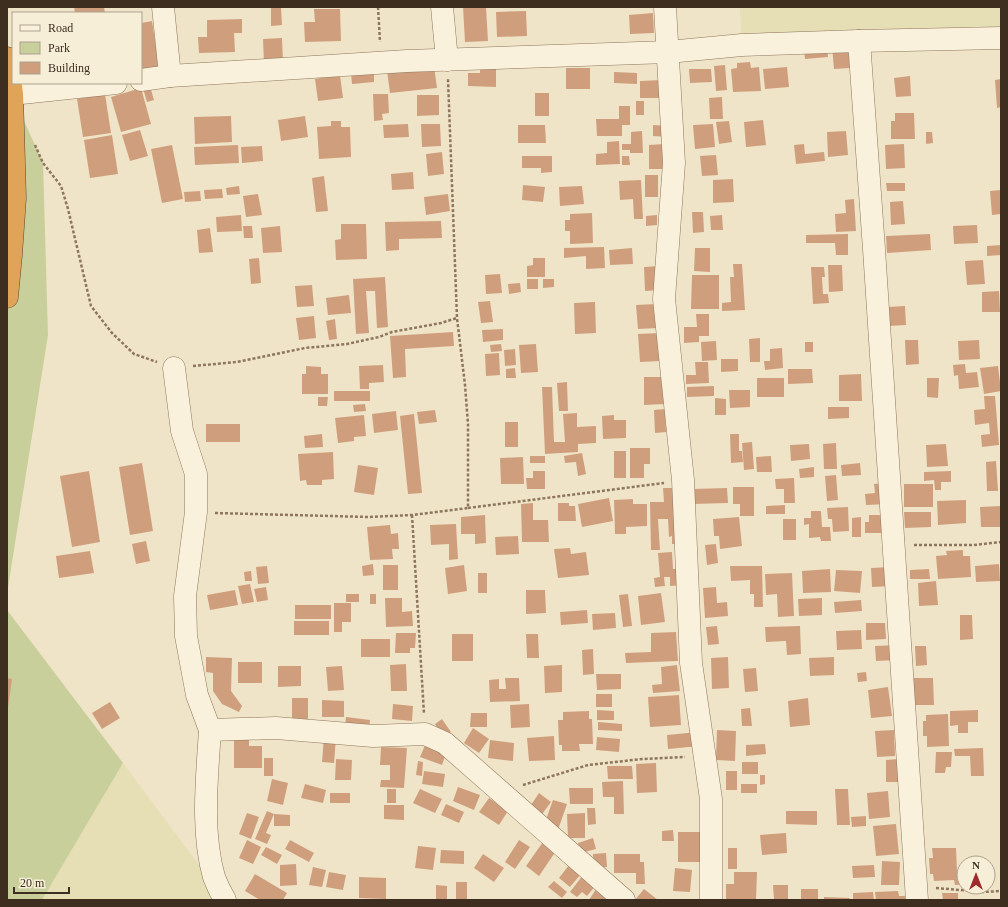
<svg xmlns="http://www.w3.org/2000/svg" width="1008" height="907" font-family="'Times New Roman',serif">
<rect width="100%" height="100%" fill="#f0e4c8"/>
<g fill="#e6deb5">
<polygon points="740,7 1001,7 1001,38 742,45"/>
<polygon points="123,763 225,900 42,900"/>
</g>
<g fill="#c9cf9b">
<polygon points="7,58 12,94 43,163 48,335 7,594"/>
<polygon points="7,610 123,763 42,900 7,900"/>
</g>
<g fill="#cf9f7d">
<polygon points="74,7 104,7 105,13 75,13"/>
<polygon points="271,7 281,7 282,25 271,26"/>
<polygon points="463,7 486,7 488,41 465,42"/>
<polygon points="314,9 340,9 341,41 305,42 304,22 315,22"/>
<polygon points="526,11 527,36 497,37 496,12"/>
<polygon points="653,13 654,33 630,34 629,15"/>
<polygon points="242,19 242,33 234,33 235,52 199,53 198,37 207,37 207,20"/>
<polygon points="152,21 159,67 141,69 141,23"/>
<polygon points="282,38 283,63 264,64 263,39"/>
<polygon points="848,45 850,68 834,69 832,46"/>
<polygon points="827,47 828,57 805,59 804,49"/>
<polygon points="750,62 751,68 759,67 761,91 733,92 731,69 737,68 737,63"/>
<polygon points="480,65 496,65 496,87 468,86 468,73 480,73"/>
<polygon points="725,65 727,90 716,91 714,66"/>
<polygon points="434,66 437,88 390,93 387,71"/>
<polygon points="787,67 789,87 765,89 763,69"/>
<rect x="566" y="68" width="24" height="21"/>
<polygon points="689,69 711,69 712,82 690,83"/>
<polygon points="374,71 374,82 352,84 351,73"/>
<polygon points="614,72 637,73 637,84 614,83"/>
<polygon points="340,75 343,98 318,101 315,79"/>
<polygon points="910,76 911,96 896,97 894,78"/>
<polygon points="1001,79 1001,107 997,108 995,80"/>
<polygon points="662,80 662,98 640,98 640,81"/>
<polygon points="149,83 154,100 147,102 142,85"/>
<polygon points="141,88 151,124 121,132 111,97"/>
<rect x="535" y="93" width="14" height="23"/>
<polygon points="105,94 111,133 83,137 77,99"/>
<polygon points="373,94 388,94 389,113 382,114 383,120 374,121"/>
<polygon points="417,95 439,95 439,115 417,116"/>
<polygon points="722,97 723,119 710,119 709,98"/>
<rect x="636" y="101" width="8" height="14"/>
<polygon points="619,106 630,106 630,125 622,125 622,136 597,136 596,119 619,119"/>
<polygon points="895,113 914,113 915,139 891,139 891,121 895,121"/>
<polygon points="231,116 232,142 195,144 194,117"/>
<polygon points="305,116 308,137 281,141 278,120"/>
<polygon points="763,120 766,145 746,147 744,122"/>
<polygon points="331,121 341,121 341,127 350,127 351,157 319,159 317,127 331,126"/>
<polygon points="729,121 732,142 719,144 716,122"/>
<polygon points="408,124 409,137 384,138 383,125"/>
<polygon points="421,124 440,124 441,146 422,147"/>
<polygon points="713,124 715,147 695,149 693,125"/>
<polygon points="518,125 545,125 546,143 518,143"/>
<polygon points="653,125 669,126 668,137 653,136"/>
<polygon points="140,130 148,156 130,161 122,135"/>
<polygon points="642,131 643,153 630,153 630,150 622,150 622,144 631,144 631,132"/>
<polygon points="846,131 848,155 828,157 827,132"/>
<polygon points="926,132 932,132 933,143 926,144"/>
<polygon points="112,135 118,174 90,178 84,140"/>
<polygon points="619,141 620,164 596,165 596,154 607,153 607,142"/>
<polygon points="664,144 665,169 649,169 649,145"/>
<polygon points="804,144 805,154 824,152 825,161 796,164 794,145"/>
<polygon points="904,144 905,168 886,169 885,145"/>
<polygon points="172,145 183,199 162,203 151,149"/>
<polygon points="238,145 239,163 195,165 194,147"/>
<polygon points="262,146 263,161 242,163 241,147"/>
<polygon points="442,152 444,174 428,176 426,154"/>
<polygon points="716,155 718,175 702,176 700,156"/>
<polygon points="522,156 552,156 552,172 541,173 541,168 522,168"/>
<polygon points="622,156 629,156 630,165 622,165"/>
<polygon points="413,172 414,189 392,190 391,174"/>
<rect x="645" y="175" width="13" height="22"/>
<polygon points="324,176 328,211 316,212 312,178"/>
<polygon points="733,179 734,202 713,203 713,180"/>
<polygon points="641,180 643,219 634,219 633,199 620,200 619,181"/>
<polygon points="886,183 905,183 905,191 887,191"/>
<polygon points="523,185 545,187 543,202 522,200"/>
<polygon points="239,186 240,194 227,195 226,188"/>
<polygon points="582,186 584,204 560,206 559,187"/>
<polygon points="222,189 223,198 205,199 204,190"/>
<polygon points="1001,190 1001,214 992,215 990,191"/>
<polygon points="200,191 201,201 185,202 184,192"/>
<polygon points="258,194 262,215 246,217 243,196"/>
<polygon points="448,194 450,211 426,215 424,197"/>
<polygon points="854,199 856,231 836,232 835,214 846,213 845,200"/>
<polygon points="903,201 905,224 891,225 890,202"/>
<polygon points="692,212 703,212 704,232 693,233"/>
<polygon points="592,213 593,243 570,244 570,231 565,231 565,220 570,220 570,214"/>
<polygon points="241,215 242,231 217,232 216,217"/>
<polygon points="657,215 657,225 646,226 646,216"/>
<polygon points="722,215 723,230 711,230 710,216"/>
<polygon points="441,221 442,238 399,239 399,250 386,251 385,222"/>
<polygon points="341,224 366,224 367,259 336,260 335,240 341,239"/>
<polygon points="977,225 978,243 954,244 953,226"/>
<polygon points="243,226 252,226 253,238 244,238"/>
<polygon points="280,226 282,252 263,253 261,228"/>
<polygon points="210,228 213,252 199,253 197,230"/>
<polygon points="848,234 848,255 836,255 835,243 806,243 806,235"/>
<polygon points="930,234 931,250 887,253 886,236"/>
<polygon points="1001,245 1001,255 987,256 987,246"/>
<polygon points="604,247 605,268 586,269 586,256 564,258 564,248"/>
<polygon points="632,248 633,264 610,265 609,250"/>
<polygon points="695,248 710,248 710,272 694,271"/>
<polygon points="259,258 261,283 251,284 249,259"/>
<polygon points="533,258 545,258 545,277 527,277 527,266 533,265"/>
<polygon points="983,260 985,284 967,285 965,261"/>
<polygon points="733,264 742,264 745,310 722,311 722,303 731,302 730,277 734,277"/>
<polygon points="828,265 842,265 843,291 829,292"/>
<polygon points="661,266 662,290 645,291 644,267"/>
<polygon points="811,267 824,267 825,277 822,277 823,294 828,294 829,303 813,304"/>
<polygon points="500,274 502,293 486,294 485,275"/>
<polygon points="692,275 719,275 719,309 691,309"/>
<polygon points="385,277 388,327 377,328 375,291 366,291 369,333 356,334 353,279"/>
<rect x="527" y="279" width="11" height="10"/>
<polygon points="543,279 554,279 554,287 543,288"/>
<polygon points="520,283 521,292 509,294 508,284"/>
<polygon points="312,285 314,306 297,307 295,286"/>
<polygon points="999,291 1000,312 982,312 982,292"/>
<polygon points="349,295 351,313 328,315 326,298"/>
<polygon points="490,301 493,322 481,323 478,302"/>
<polygon points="595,302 596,333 575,334 574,303"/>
<polygon points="656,304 658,328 638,329 636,305"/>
<polygon points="905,306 906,325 889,326 888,307"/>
<polygon points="696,314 709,314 709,336 699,336 699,342 684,343 684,327 697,327"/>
<polygon points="314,316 316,338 299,340 296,318"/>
<polygon points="335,319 337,339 329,340 326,321"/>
<polygon points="503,329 503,340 483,342 482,330"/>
<polygon points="453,332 454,346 405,349 406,377 393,378 390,336"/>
<polygon points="659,333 661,361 640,362 638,334"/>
<polygon points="760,338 760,362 750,362 749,339"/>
<polygon points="905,340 918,340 919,364 906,365"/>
<polygon points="979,340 980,359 959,360 958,341"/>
<polygon points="716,341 717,360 702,361 701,342"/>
<rect x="805" y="342" width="8" height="10"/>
<polygon points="501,344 502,351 491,352 490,345"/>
<polygon points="536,344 538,372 521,373 519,345"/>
<polygon points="782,348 783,368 765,370 764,361 770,361 770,349"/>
<polygon points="515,349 516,365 505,366 504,350"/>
<polygon points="499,353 500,375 486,376 485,354"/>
<polygon points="721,359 738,359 738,371 721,372"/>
<polygon points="695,362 708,362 709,383 686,384 686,375 696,375"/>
<polygon points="965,364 966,373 977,372 979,387 959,389 958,375 954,376 953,365"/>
<polygon points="383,365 384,382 369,383 369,389 360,389 359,366"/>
<polygon points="306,366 321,367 321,374 328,374 328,394 302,394 302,374 306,374"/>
<polygon points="998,366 1001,391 984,394 980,368"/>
<polygon points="515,368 516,378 506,378 506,369"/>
<polygon points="788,369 812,369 813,383 788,384"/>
<polygon points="861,374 862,401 839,401 839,375"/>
<polygon points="644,377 664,377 665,404 644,405"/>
<rect x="757" y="378" width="27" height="19"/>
<polygon points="927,378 939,378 938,398 927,397"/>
<polygon points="567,382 568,411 559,411 557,383"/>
<polygon points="714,386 714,396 687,397 687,387"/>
<polygon points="542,387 552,387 554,442 565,442 563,414 577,413 577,427 596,426 596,443 578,444 578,452 545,454"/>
<polygon points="729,390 750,390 750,407 730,408"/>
<rect x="334" y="391" width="36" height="10"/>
<polygon points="984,396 995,396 999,445 982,447 981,435 990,434 989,423 975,425 974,410 985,409"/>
<polygon points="318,397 328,397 327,406 318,406"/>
<polygon points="715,398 726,399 726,415 715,415"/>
<polygon points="365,404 366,411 354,412 353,405"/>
<polygon points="828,407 849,407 849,418 828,419"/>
<polygon points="665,409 666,432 655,433 654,410"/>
<polygon points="435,410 437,422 419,424 417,412"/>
<polygon points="396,411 398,430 374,433 372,414"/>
<polygon points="414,414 422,493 408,494 400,416"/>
<polygon points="364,415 366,436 354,437 354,441 338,443 335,418"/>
<polygon points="614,415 614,420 626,420 626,438 603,439 602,416"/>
<rect x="505" y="422" width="13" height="25"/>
<rect x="206" y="424" width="34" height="18"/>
<polygon points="322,434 323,447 305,448 304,436"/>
<polygon points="730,434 739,434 739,451 742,451 743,462 731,463"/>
<polygon points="752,442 754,469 744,470 742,443"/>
<polygon points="836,443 837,469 824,469 823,444"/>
<polygon points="809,444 810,459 791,461 790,445"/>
<polygon points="946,444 948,466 927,467 926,445"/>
<polygon points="630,448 650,448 650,464 644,464 644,478 630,478"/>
<rect x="614" y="451" width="12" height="27"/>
<polygon points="333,452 334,479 322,480 322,485 307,485 306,480 300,481 298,454"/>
<polygon points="582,453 586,474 578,476 576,462 565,463 564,456"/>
<rect x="530" y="456" width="15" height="7"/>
<polygon points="771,456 772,472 757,472 756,457"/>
<polygon points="523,457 524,484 501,484 500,458"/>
<polygon points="996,461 998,491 987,491 986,462"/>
<polygon points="142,463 153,531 130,535 119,467"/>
<polygon points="860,463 861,475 842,476 841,465"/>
<polygon points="358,465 378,468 374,495 354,492"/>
<polygon points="814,467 814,477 800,478 799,469"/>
<polygon points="89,471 100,542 72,547 60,476"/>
<polygon points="533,471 545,471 545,489 527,489 526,478 533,478"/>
<polygon points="951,471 951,482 941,482 941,490 935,490 934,480 924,481 924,472"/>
<polygon points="836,475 838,500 827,501 825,476"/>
<polygon points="794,478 795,503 784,503 784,489 776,489 775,479"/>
<polygon points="885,483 887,504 866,505 865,494 875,493 874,484"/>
<rect x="904" y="484" width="29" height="23"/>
<polygon points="733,487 754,487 754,516 740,516 740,504 733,504"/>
<polygon points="663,488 680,488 682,544 672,544 672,536 669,537 668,519 658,519 660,550 651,550 650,502 664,502"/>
<polygon points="727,488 728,503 692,504 692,489"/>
<polygon points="609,498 613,521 582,527 578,504"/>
<polygon points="633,499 633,504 647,504 647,526 626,527 626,534 615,534 614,500"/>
<polygon points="966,500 966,523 938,525 937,501"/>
<polygon points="533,503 533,520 548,520 549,542 522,542 521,504"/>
<polygon points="558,503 569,503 569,506 575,506 576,521 558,521"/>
<polygon points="785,505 785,514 766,514 766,506"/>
<polygon points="1001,506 1001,527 981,527 980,507"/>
<polygon points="848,507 849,531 833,532 832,519 828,519 827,508"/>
<polygon points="811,511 821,511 822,527 830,527 831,541 821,541 820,537 809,538 809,524 804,525 804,518 811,518"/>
<polygon points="904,512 931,512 931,527 905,528"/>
<polygon points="485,515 486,543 475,544 475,534 461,534 461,517"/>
<polygon points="869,515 887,515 887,533 865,533 865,522 869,522"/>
<polygon points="739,517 742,546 720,549 719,536 714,536 713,519"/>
<polygon points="861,517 861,537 852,537 852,518"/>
<rect x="783" y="519" width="13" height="21"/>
<polygon points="456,524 458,559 449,560 449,544 431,545 430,525"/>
<polygon points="390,525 391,534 398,533 399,549 392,549 393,559 370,560 367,527"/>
<polygon points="518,536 519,554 496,555 495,537"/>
<polygon points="146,541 150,561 136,564 132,544"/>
<polygon points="716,544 718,563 707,565 705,545"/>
<polygon points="570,548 571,554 586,552 589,575 558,578 554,549"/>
<polygon points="963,550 963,556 970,556 971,577 938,579 936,556 947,555 946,551"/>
<polygon points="90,551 94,573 59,578 56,556"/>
<polygon points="672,552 673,569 682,569 683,585 670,586 670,577 664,577 665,586 655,587 654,578 660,577 658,553"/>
<polygon points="373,564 374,575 363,576 362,566"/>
<polygon points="999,564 1000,581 976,582 975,566"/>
<rect x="383" y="565" width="15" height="25"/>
<polygon points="464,565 467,591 448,594 445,568"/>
<polygon points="267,566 269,583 258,584 256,567"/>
<polygon points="730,566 762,566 763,607 754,607 754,594 750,594 750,580 731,581"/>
<polygon points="891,567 892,586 872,587 871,568"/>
<polygon points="830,569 831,592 803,593 802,571"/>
<polygon points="929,569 930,579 910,579 910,570"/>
<polygon points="836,570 862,571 860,593 834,591"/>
<polygon points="251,571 252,581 245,581 244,572"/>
<rect x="478" y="573" width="9" height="20"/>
<polygon points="792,573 794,616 778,617 777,594 766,595 765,574"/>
<polygon points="936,581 938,605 919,606 918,583"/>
<polygon points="250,584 254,602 242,604 238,586"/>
<polygon points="266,587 268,600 257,602 254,589"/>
<polygon points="716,587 717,603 727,602 728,616 705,618 703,588"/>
<polygon points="235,590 238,605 210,610 207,595"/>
<polygon points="526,590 545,590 546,613 526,614"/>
<polygon points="661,593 665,622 641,625 638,596"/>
<rect x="346" y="594" width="13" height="8"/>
<rect x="370" y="594" width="6" height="10"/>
<polygon points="628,594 632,626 623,627 619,595"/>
<polygon points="385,598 402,598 402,612 412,611 413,626 386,627"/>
<polygon points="822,598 822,615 799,616 798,599"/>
<polygon points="861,600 862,611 835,613 834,602"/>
<polygon points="334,603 351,603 351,622 342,622 342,632 334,632"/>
<rect x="295" y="605" width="36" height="14"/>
<polygon points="587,610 588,623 561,625 560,612"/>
<polygon points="615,613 616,628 593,630 592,614"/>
<polygon points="960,615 972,615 973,639 960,640"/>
<rect x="294" y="621" width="35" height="14"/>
<polygon points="866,623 885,623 886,639 866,640"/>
<polygon points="717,626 719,644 708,645 706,627"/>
<polygon points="800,626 801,654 787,655 786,641 766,642 765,627"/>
<polygon points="861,630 862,649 837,650 836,631"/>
<polygon points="676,632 678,661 626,663 625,653 651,652 651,633"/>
<polygon points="396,633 416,633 415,648 410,648 410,653 395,653"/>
<rect x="452" y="634" width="21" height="27"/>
<polygon points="526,634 538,634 539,658 527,658"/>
<rect x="361" y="639" width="29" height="18"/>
<polygon points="898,645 898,660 876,661 875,646"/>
<polygon points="915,646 926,646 927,665 916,666"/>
<polygon points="593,649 594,674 583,675 582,650"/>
<polygon points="206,657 232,658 231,691 242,706 239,712 222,704 213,691 213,673 206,672"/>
<polygon points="728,657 729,688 712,689 711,658"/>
<polygon points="834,657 834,675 810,676 809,658"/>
<rect x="238" y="662" width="24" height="21"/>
<polygon points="406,664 407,691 391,691 390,665"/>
<polygon points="562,665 562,692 545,693 544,666"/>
<polygon points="677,665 680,691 653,693 652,685 662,684 661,667"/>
<polygon points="278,666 301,666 301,686 278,687"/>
<polygon points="342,666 344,690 328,691 326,667"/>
<polygon points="756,668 758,691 745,692 743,669"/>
<polygon points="866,672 867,681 858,682 857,673"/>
<polygon points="596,674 621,674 621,689 597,690"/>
<polygon points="7,678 12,679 8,708 7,708"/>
<polygon points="505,678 519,678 520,701 490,702 489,680 499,679 499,689 506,689"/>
<polygon points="912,678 933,678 934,705 913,705"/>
<polygon points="888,687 892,716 871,718 868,690"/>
<rect x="596" y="694" width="16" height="13"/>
<polygon points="679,695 681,725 650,727 648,697"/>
<rect x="292" y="698" width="16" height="22"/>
<polygon points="808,698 810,725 790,727 788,701"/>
<polygon points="322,700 344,701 344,717 322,717"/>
<polygon points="110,702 120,718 102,729 92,713"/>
<polygon points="393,704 413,706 412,721 392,719"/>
<polygon points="529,704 530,727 511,728 510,705"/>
<polygon points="750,708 752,726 742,726 741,709"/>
<polygon points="597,710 614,711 614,720 597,720"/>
<polygon points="978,710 978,722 968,722 968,733 958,733 958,725 950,726 950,711"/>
<polygon points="589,711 589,719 592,719 593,744 579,744 580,751 562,751 562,745 559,745 558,720 563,720 563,712"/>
<polygon points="471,713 487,713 487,727 470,727"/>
<polygon points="948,714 949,746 927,747 927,736 923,736 923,721 926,721 926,715"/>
<polygon points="346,717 370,720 369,729 345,726"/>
<polygon points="442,719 451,732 443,737 435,724"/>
<polygon points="598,722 622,724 622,731 598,730"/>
<polygon points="473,728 489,739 479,753 464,743"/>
<polygon points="717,730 736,731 735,761 716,760"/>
<polygon points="894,730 895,756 877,757 875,731"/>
<polygon points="698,732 699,746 668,749 667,735"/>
<polygon points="554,736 555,760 529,761 527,738"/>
<polygon points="324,737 336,738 334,763 322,762"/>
<polygon points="597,737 620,739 619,752 596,750"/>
<polygon points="234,738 249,738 249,746 262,746 262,768 234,768"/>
<polygon points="490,740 514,743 513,761 488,758"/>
<polygon points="426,743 447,751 442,765 420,757"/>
<polygon points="765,744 766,754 746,756 746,745"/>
<polygon points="381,747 407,748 404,788 380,787 381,780 390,780 390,765 380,765"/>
<polygon points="983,748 984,776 971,776 970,756 955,756 954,749"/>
<polygon points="936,752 952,752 951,767 946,767 945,773 935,773"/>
<rect x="264" y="758" width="9" height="18"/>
<polygon points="336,759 352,760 351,780 335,780"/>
<polygon points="898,759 899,782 886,782 886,760"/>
<polygon points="418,761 423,762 422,776 416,775"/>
<rect x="742" y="762" width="16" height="12"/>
<polygon points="656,763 657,792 637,793 636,764"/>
<polygon points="607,766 632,766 633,779 608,779"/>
<polygon points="424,771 445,774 443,787 422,784"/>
<rect x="726" y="771" width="11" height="19"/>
<polygon points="760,775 765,775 765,784 760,785"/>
<polygon points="272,779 288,783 283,805 267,801"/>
<polygon points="623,781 624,814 614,814 614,797 603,797 602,782"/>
<polygon points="305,784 326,790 323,803 301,798"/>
<rect x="741" y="784" width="16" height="9"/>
<polygon points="458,787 480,795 474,810 453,801"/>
<polygon points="569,788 593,788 593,804 570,804"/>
<rect x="387" y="789" width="9" height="14"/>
<polygon points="420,789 442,799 435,813 413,803"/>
<polygon points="835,789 848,789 850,825 837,825"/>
<polygon points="888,791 890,817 869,819 867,793"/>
<rect x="330" y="793" width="20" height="10"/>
<polygon points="539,793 551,802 540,817 529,808"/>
<polygon points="489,798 508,811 499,825 479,812"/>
<polygon points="553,800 567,804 558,830 544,825"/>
<polygon points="446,804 464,812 459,823 441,815"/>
<polygon points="384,805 404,805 404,820 384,819"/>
<polygon points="587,808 595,808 596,824 588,825"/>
<polygon points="267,811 274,814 266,833 271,835 267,844 255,839"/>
<polygon points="786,811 817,811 817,825 786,824"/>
<polygon points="247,813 259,817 251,839 239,834"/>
<polygon points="585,813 585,838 568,838 567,814"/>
<polygon points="274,814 290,815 290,826 274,826"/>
<polygon points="866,816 866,826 852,827 851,817"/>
<polygon points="896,824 899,854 876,856 873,826"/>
<polygon points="673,830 674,841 662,841 662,831"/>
<rect x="678" y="832" width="22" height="30"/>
<polygon points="786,833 787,853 762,855 760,835"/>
<polygon points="593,838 596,849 581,853 578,843"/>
<polygon points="247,840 261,847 253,864 239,858"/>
<polygon points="290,840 314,853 309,862 285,849"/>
<polygon points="519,840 530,847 515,869 505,862"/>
<polygon points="543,842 556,851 539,876 526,866"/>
<polygon points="418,846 436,848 433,870 415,868"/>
<polygon points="266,847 282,855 277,864 261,855"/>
<rect x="728" y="848" width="9" height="21"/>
<polygon points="932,848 956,848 957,872 964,872 964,884 955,885 954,880 934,881 933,874 930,874 929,858 933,858"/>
<polygon points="441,850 464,851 464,864 440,863"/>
<polygon points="606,853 607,867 594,868 593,854"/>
<polygon points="483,854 504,868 494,882 474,868"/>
<polygon points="614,854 640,854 640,862 644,862 645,884 636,884 636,873 614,873"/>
<polygon points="882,861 900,862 899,885 881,885"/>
<polygon points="296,864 297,885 280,886 280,865"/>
<polygon points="569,865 581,874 570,887 559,878"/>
<polygon points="874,865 875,877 853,878 852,866"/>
<polygon points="313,867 326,870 322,887 309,885"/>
<polygon points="675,868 692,870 690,892 673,891"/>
<polygon points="329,872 346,875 343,890 326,887"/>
<polygon points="734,872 757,872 756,900 726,900 726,884 734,884"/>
<polygon points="255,874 287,893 283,900 260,900 245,891"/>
<polygon points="583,875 596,885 587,896 582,892 577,897 570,892"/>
<polygon points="359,877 386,878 386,899 359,898"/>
<polygon points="554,881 567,892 562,898 548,887"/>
<rect x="456" y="882" width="11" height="18"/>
<polygon points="436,885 447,886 447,900 436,900"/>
<polygon points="773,885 788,885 788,900 774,900"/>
<polygon points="596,889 609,900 589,900"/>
<polygon points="644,889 658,900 635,900"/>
<rect x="801" y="889" width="17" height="11"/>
<polygon points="898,891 899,896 905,896 905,900 876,900 875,892"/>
<polygon points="873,892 874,900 853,900 853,893"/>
<polygon points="942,893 958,893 958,900 943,900"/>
<polygon points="824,897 850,898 849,900 824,900"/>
</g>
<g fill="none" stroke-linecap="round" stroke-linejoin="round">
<defs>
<g id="street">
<polyline points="163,7 170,76"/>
<polyline points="442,7 447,60"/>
<polyline points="665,7 674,163 664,299 683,480 691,663 711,799 711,900"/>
<polyline points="859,41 874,249 917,900"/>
<polyline points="141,80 170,76 407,61 668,52 742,45 859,41 1001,38"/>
<polyline points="12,94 116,83"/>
<polyline points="174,368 182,431 196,474 196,512 185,596 186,636 197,695 210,730 276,728 373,736 425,734 445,743 624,900"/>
<path d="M210,730c-3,47 -9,102 4,147 3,8 7,16 11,23"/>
</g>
<polyline id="highway" points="7,58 12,94 15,198 11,255 7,297"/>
</defs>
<use href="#street" stroke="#8d765c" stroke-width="23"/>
<use href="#highway" stroke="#5b4430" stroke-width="23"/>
<g stroke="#8d765c" stroke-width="2.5" stroke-dasharray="3 2" stroke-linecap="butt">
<polyline points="378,7 380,42"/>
<polyline points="35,145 43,163 61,186 68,209 91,306 112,333 134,354 157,362"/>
<polyline points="193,366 237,362 305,348 347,344 379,337 392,332 441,323 457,318 448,79"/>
<polyline points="468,508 664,483"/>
<polyline points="215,513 369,517 412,515 468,508 468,424 465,385 457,318"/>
<polyline points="412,515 424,714"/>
<polyline points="914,545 974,545 1001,542"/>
<polyline points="523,785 588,765 642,759 685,757"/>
<polyline points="936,888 983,892 1001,891"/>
</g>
<use href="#street" stroke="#faf1dc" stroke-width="22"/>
<use href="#highway" stroke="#e0a458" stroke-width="22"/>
</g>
<rect width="1008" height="907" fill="none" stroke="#3d2e20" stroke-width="16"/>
<rect x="12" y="12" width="130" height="72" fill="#f7eed8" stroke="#ada18e"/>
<rect x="20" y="25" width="20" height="6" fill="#faf1dc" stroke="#ada18e"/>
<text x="48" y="32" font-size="12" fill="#3d2e20">Road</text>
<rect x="20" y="42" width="20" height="12" fill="#c9cf9b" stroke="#ada18e"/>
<text x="48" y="52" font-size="12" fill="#3d2e20">Park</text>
<rect x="20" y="62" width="20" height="12" fill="#cf9f7d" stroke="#ada18e"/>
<text x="48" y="72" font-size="12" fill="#3d2e20">Building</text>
<g transform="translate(976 875)"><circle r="19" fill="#f7eed8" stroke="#ada18e"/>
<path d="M0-3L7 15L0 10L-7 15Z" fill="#9e2a2b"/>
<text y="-6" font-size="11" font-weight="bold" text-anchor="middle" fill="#3d2e20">N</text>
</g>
<path d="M14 887v6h55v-6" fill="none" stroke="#3d2e20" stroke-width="2"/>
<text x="20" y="887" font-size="12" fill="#3d2e20" stroke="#f7eed8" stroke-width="3" paint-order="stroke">20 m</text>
</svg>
